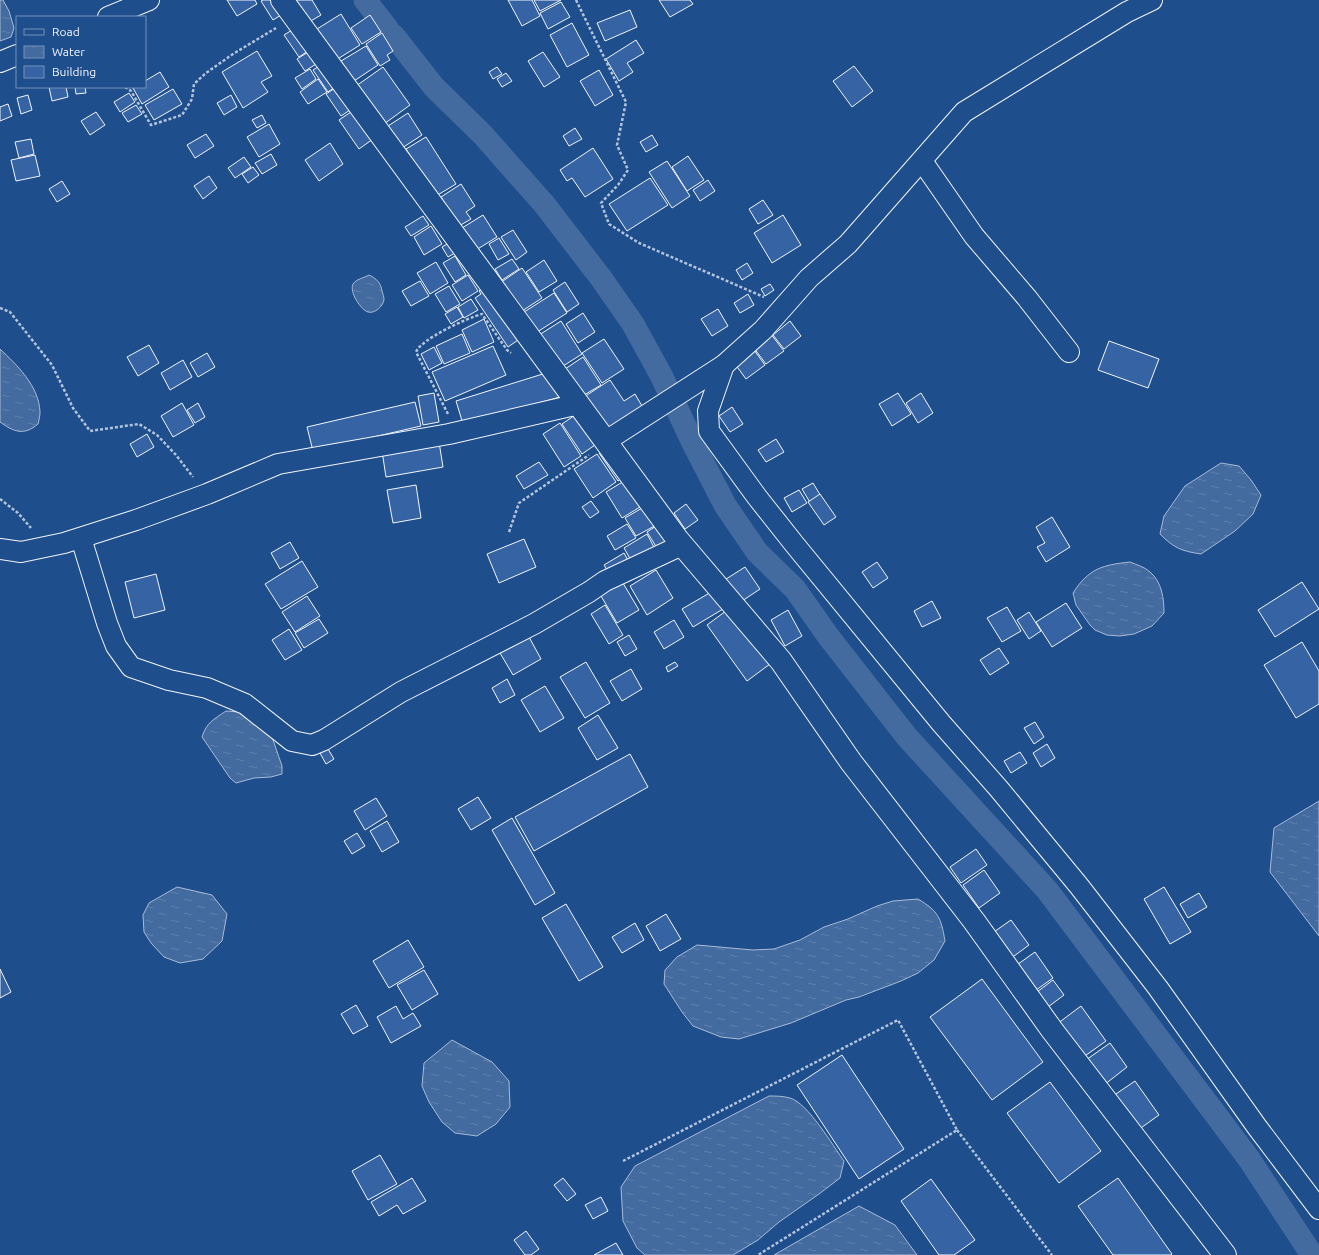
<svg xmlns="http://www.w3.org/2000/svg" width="1319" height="1255" font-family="Ubuntu,sans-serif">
<defs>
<pattern id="water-ripples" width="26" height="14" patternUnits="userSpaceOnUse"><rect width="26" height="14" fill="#446ba0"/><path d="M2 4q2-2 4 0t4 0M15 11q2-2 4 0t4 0" fill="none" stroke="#5f81ae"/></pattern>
</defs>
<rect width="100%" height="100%" fill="#1f4e8c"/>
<g fill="url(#water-ripples)" stroke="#a8bbd7">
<polygon points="0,0 3,0 9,11 14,28 11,37 0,41"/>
<path d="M369,275c7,3 12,8 13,16 1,3 2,6 2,9 -1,6 -9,14 -16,12 -7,-2 -19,-20 -15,-28 3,-5 11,-6 16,-9z"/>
<path d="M0,349c17,16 39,37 40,63 0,4 -1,8 -2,12 -14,12 -24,8 -38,-2z"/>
<path d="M1221,463l18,3 12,14 10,15 -8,19 -18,17 -34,23c-20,-3 -27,-6 -41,-20l4,-18 21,-30z"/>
<path d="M1130,562c7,3 15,5 20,10 12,10 14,27 14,41l-12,13 -18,8 -14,2 -13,-1 -12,-5 -5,-5 -14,-20 -3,-12c16,-25 30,-28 57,-31z"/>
<path d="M226,711l13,1 33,25 10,29v8l-11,3 -17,1 -18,5 -6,-5 -28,-41c5,-15 11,-17 24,-26z"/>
<polygon points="1319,801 1319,936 1270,872 1274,828"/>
<polygon points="177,887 212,895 227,914 222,941 203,959 180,963 164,957 151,943 144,932 143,915 149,903"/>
<path d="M918,899c20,12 23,18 27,42l-11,19 -16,13 -17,8 -42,16 -13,3 -55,23 -52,16 -18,-2 -28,-11 -11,-14 -18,-28 1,-14 12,-13 20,-12 56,5 21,-1 26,-9 24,-13 24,-8 29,-13 16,-5z"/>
<polygon points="452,1040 492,1062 509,1081 510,1107 496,1124 477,1136 455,1133 442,1122 429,1102 422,1086 424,1063"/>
<path d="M769,1096c7,0 14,0 21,2 18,5 43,48 54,63l-4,17 -21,16 -40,28 -21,18 -25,15h-88l-8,-7 -14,-27 -2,-34 14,-21z"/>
<polygon points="859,1206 895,1225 917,1255 774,1255"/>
</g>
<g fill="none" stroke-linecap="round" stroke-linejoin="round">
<g stroke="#446ba0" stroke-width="23">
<polyline points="365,0 387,28"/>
<polyline points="394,36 434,87 483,135 544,204 601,278 633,324 662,377 694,445 725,505 757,552 795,589 828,636 907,737 1047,890 1249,1159 1312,1255"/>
</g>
</g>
<g fill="#3563a3" stroke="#f2f6ff">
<polygon points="227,0 255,0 257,4 237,16"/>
<polygon points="263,0 278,0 286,12 273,20 261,1"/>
<polygon points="295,0 312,0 321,15 309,22"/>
<polygon points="508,0 532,0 540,16 522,26"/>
<polygon points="534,0 561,0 540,11"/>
<polygon points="659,0 690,0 693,4 670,17"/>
<polygon points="561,2 570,17 548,29 540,13"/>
<polygon points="630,10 637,27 605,41 597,23"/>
<polygon points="341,14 360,45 336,60 317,29"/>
<polygon points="370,15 381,32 362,44 351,28"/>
<polygon points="572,23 589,55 567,67 550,35"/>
<polygon points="297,27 311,49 299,57 284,35"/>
<polygon points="382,33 393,51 387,55 390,60 380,66 366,44"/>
<polygon points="636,40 644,53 627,63 633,72 619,81 606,59"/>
<polygon points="366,46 378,65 354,81 341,61"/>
<polygon points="313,49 321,61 305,71 297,59"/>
<polygon points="257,51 272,76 261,82 268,92 243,108 222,72"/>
<polygon points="543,52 560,77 544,87 528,61"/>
<polygon points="324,63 339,84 328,92 313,70"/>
<polygon points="854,66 873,91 852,107 833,81"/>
<polygon points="383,67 410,105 384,124 356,86"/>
<polygon points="497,67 502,74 493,79 489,72"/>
<polygon points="310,69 316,79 302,89 295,78"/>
<polygon points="599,70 613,95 595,106 580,81"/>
<polygon points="160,72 169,87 142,104 133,88 135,87 145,87 145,81"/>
<polygon points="506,73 512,81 502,87 497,79"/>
<polygon points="318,79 327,92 308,104 300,92"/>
<polygon points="341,84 356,106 341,116 326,94"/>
<polygon points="49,87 66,87 68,97 52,101"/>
<polygon points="75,87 85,87 86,93 76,94"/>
<polygon points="173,89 182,104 154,120 145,105"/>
<polygon points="129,93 135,102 120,112 114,102"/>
<polygon points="28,95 32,110 21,114 17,98"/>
<polygon points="231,95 237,107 224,115 217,103"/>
<polygon points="8,104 12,116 0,121 0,107"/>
<polygon points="136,105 142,114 128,122 122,113"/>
<polygon points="354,110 373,139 359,149 339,120"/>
<polygon points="96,112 105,125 90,135 81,121"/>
<polygon points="408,113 422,135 402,148 388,126"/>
<polygon points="262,115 266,123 257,128 252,120"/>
<polygon points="269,124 280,144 259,157 247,137"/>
<polygon points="575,128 582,139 569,146 563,136"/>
<polygon points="206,134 214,146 195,158 187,145"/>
<polygon points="652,135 658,145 646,152 640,142"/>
<polygon points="426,137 456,184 436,196 406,149"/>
<polygon points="31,139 34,154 19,158 15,142"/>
<polygon points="330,143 343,164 319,181 305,160"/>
<polygon points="593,148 613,179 585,197 572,178 567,181 560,170"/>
<polygon points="271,154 277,165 262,174 255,163"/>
<polygon points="35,155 40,176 16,181 11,160"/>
<polygon points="688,156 704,180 687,191 672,167"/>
<polygon points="244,157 251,167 235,178 228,168"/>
<polygon points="667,161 690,196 672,208 649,172"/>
<polygon points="253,167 259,175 248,183 242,174"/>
<polygon points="209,176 217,188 203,199 194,186"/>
<polygon points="650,178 668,205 627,231 609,204"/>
<polygon points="708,180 715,191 700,201 693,190"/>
<polygon points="62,181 70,194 57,202 49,189"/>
<polygon points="461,184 475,206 466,212 471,219 459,226 441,197"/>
<polygon points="763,200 773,215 758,224 749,209"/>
<polygon points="483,215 497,237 476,250 462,228"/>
<polygon points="783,215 801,245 772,263 754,233"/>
<polygon points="423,216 429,225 411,236 405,227"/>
<polygon points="431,226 442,244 424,255 414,237"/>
<polygon points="513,230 527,252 516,260 501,237"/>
<polygon points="499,238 509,254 498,260 489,244"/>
<polygon points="454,240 460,250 448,257 442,247"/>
<polygon points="455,256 466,275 455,282 443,263"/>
<polygon points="512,259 519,269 502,280 495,269"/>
<polygon points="544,260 557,281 539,292 526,272"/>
<polygon points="436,262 448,283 430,294 417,273"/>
<polygon points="747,263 753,273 742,280 736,270"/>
<polygon points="522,268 542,298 519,313 500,283"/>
<polygon points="468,275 478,291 462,301 452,285"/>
<polygon points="420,281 429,296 411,306 402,291"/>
<polygon points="565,282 579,304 567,312 553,290"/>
<polygon points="770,284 774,290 765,296 761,289"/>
<polygon points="449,286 460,304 446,312 435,294"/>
<polygon points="485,287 521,338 508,347 475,298 481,294 479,291"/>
<polygon points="554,293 567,313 534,334 521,314"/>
<polygon points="748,294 754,305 740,313 734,303"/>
<polygon points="471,299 478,310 464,318 458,307"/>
<polygon points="457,307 463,317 451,324 445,314"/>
<polygon points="718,309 728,326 712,336 701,319"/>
<polygon points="583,313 595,332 578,343 566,324"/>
<polygon points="484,319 494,342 472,352 462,330"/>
<polygon points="561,321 582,354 560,368 539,335"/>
<polygon points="790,321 801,336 784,349 773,335"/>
<polygon points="770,333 784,351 766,364 753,347"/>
<polygon points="462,334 470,353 444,364 436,346"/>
<polygon points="604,339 624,369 602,383 582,353"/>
<polygon points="1109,341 1159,359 1148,388 1098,370"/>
<polygon points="149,345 159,363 138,376 127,357"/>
<polygon points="493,346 506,375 445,401 432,372"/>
<polygon points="434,347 442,363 429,370 421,354"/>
<polygon points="754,350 765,365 746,379 735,364"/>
<polygon points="207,353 215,367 198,377 190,363"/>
<polygon points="583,357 601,385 579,398 562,371"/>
<polygon points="183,360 192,377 170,390 161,373"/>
<polygon points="546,373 560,397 463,424 456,401"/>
<polygon points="610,380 624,401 635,394 642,406 605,430 584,397"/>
<polygon points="434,393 439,422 423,425 418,396"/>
<polygon points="898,393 911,414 892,426 879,404"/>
<polygon points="921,393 933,413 918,423 906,403"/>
<polygon points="415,402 421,426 313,451 307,427"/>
<polygon points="182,403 194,425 173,437 161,416"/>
<polygon points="198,403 205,417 195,423 187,410"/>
<polygon points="732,407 743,424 730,432 719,416"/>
<polygon points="578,413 598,443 582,454 562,424"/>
<polygon points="560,423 581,456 564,467 543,434"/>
<polygon points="147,434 154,447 137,457 130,444"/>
<polygon points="776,439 784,452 766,462 758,450"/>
<polygon points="439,442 443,467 386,477 382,451"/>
<polygon points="607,448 626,475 618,481 599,453"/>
<polygon points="597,454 616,482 593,498 574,469"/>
<polygon points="539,462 548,475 524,489 516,476"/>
<polygon points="629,478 645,504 622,518 606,492"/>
<polygon points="813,483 822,498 811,504 802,489"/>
<polygon points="416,485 421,518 393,523 387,490"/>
<polygon points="799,490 807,503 792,512 784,498"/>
<polygon points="820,494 836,517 824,525 808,502"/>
<polygon points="591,501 599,512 590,518 582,507"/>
<polygon points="649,504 660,523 636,536 625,518"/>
<polygon points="686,504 698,520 685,529 674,513"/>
<polygon points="1052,517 1070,547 1046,562 1037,547 1045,543 1036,527"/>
<polygon points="662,522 672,539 657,548 647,532"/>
<polygon points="627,524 636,538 615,550 607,536"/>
<polygon points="647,534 655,549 632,562 624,548"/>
<polygon points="524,539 536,567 499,583 487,554"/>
<polygon points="290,542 299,558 280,569 271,553"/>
<polygon points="624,553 630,564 610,575 604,565"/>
<polygon points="302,561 318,587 281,609 265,584"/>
<polygon points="877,562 888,578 873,588 862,572"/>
<polygon points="745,567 760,589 739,603 723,581"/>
<polygon points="656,570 673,598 647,615 630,586"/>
<polygon points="156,574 165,610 134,618 125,582"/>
<polygon points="620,578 639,610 617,623 598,591"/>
<polygon points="1302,582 1319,609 1275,637 1258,610"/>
<polygon points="713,591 723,609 693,627 682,609"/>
<polygon points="307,596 320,616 295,632 282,612"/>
<polygon points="932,601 941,618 922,627 914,611"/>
<polygon points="1066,603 1082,628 1052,647 1036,622"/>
<polygon points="605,605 623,635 609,644 591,614"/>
<polygon points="1007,607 1021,631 1002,642 987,618"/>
<polygon points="730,608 770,664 747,681 707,625"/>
<polygon points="788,610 802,636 785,646 771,620"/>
<polygon points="1029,612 1041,631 1029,639 1017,620"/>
<polygon points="319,619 328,633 304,648 295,633"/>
<polygon points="674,620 684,637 664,649 654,632"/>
<polygon points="289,629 302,650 285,660 272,640"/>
<polygon points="629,635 637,649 625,656 617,642"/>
<polygon points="529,637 541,659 513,675 500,653"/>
<polygon points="1302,642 1319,671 1319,704 1296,718 1264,665"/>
<polygon points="999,648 1009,663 990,675 980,660"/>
<polygon points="586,662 610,703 585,718 560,677"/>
<polygon points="675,662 678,666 668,672 666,667"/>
<polygon points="631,669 642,689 622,701 610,681"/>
<polygon points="507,679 515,695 500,703 492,688"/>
<polygon points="545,686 564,718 540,732 521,700"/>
<polygon points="598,715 618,748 597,760 578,728"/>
<polygon points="1035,722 1044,737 1034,744 1024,728"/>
<polygon points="1047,744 1055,758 1041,767 1033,753"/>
<polygon points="328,749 334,759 326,764 320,753"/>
<polygon points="1020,752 1027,763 1011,773 1004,761"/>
<polygon points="630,754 648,787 534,851 515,817"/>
<polygon points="478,797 491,818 471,830 458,809"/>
<polygon points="376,798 387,816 365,830 354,811"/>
<polygon points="512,818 555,893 535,905 492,830"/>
<polygon points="387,821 399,842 382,852 370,831"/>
<polygon points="357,833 365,846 352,854 344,841"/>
<polygon points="976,849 987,865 961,883 950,867"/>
<polygon points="984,870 1000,893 979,908 963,885"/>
<polygon points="1164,887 1191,932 1170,944 1144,899"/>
<polygon points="1199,893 1207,907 1188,918 1180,904"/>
<polygon points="566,904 603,967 579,981 542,918"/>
<polygon points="666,914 681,939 660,951 646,926"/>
<polygon points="1011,920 1029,945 1010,959 991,934"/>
<polygon points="635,923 644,940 622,953 612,937"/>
<polygon points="408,940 424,967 389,988 373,961"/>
<polygon points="1035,952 1053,978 1032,993 1014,967"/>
<polygon points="0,969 11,992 0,998"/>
<polygon points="424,970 438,994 412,1010 397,985"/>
<polygon points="982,979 1043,1062 992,1100 930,1017"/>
<polygon points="1053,980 1064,995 1044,1010 1033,995"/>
<polygon points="356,1005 368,1026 353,1034 341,1014"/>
<polygon points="396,1006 403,1019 413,1013 421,1026 391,1043 377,1017"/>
<polygon points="1081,1006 1106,1041 1082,1058 1057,1024"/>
<polygon points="1110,1043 1127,1067 1104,1085 1086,1060"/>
<polygon points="842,1055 904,1149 859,1179 797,1085"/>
<polygon points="1135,1081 1159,1115 1138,1130 1113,1096"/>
<polygon points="1050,1082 1101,1151 1059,1183 1007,1113"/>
<polygon points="380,1155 397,1184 368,1200 352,1171"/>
<polygon points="412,1178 426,1201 403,1214 397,1205 379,1216 371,1202"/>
<polygon points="563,1178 576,1194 567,1201 554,1185"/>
<polygon points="1118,1178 1172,1254 1171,1255 1113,1255 1078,1206"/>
<polygon points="931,1179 975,1240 954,1255 939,1255 901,1201"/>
<polygon points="601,1197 608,1211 593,1219 585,1205"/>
<polygon points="526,1231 539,1249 531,1255 525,1255 514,1240"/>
<polygon points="616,1243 623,1255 594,1255"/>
</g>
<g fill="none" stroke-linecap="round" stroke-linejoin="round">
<defs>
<g id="street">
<polyline points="108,17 149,0"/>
<polyline points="0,62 17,55"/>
<polyline points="922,161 974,236 1027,298 1069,352"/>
<polyline points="724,365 708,411 709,431 757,497 795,545 941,723 999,789 1079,886 1158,988 1257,1127 1319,1209"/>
<polyline points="606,441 724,365 763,330 809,278 848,244 964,112 1127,12 1152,0"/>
<polyline points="81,538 107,623 116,646 131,667 169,680 207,688 245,704 292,741 312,745 324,740 401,692 534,624 589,592 605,581 682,545"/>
<polyline points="0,549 21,552 64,543 136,520 207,494 278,464 449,434 579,404"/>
</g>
<polyline id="secondary" points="282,0 678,540 781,661 851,762 974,921 1052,1030 1225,1255"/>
</defs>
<use href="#street" stroke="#f2f6ff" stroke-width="22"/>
<use href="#secondary" stroke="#f2f6ff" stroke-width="24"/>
<g stroke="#b3c4dc" stroke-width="2.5" stroke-dasharray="3 2" stroke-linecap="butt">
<polyline points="576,0 626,102 617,145 628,170 618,185 601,203 609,224 639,243 764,297"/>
<polyline points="125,87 131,91 151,125 182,115 192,99 194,84 206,73 233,54 276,28"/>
<polyline points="0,308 10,312 52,365 73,408 90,431 139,424 157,435 176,455 193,477"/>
<path d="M448,414l-32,-62c5,-13 51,-34 66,-38l25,36 4,3"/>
<polyline points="0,499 18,513 31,528"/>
<polyline points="509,532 519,503 589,455"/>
<polyline points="957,1130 1052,1255"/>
<polyline points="623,1161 898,1020 957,1130 758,1255"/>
</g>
<use href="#street" stroke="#1f4e8c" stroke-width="20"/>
<use href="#secondary" stroke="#1f4e8c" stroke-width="22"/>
</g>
<rect x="16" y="16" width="130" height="72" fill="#1f4e8c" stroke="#7391ba"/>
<rect x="24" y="29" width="20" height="6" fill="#1f4e8c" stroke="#7391ba"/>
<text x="52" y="36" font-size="12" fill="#f2f6ff">Road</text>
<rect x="24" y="46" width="20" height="12" fill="url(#water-ripples)" stroke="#7391ba"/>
<text x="52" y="56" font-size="12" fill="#f2f6ff">Water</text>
<rect x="24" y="66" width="20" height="12" fill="#3563a3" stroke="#7391ba"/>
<text x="52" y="76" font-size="12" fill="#f2f6ff">Building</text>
</svg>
